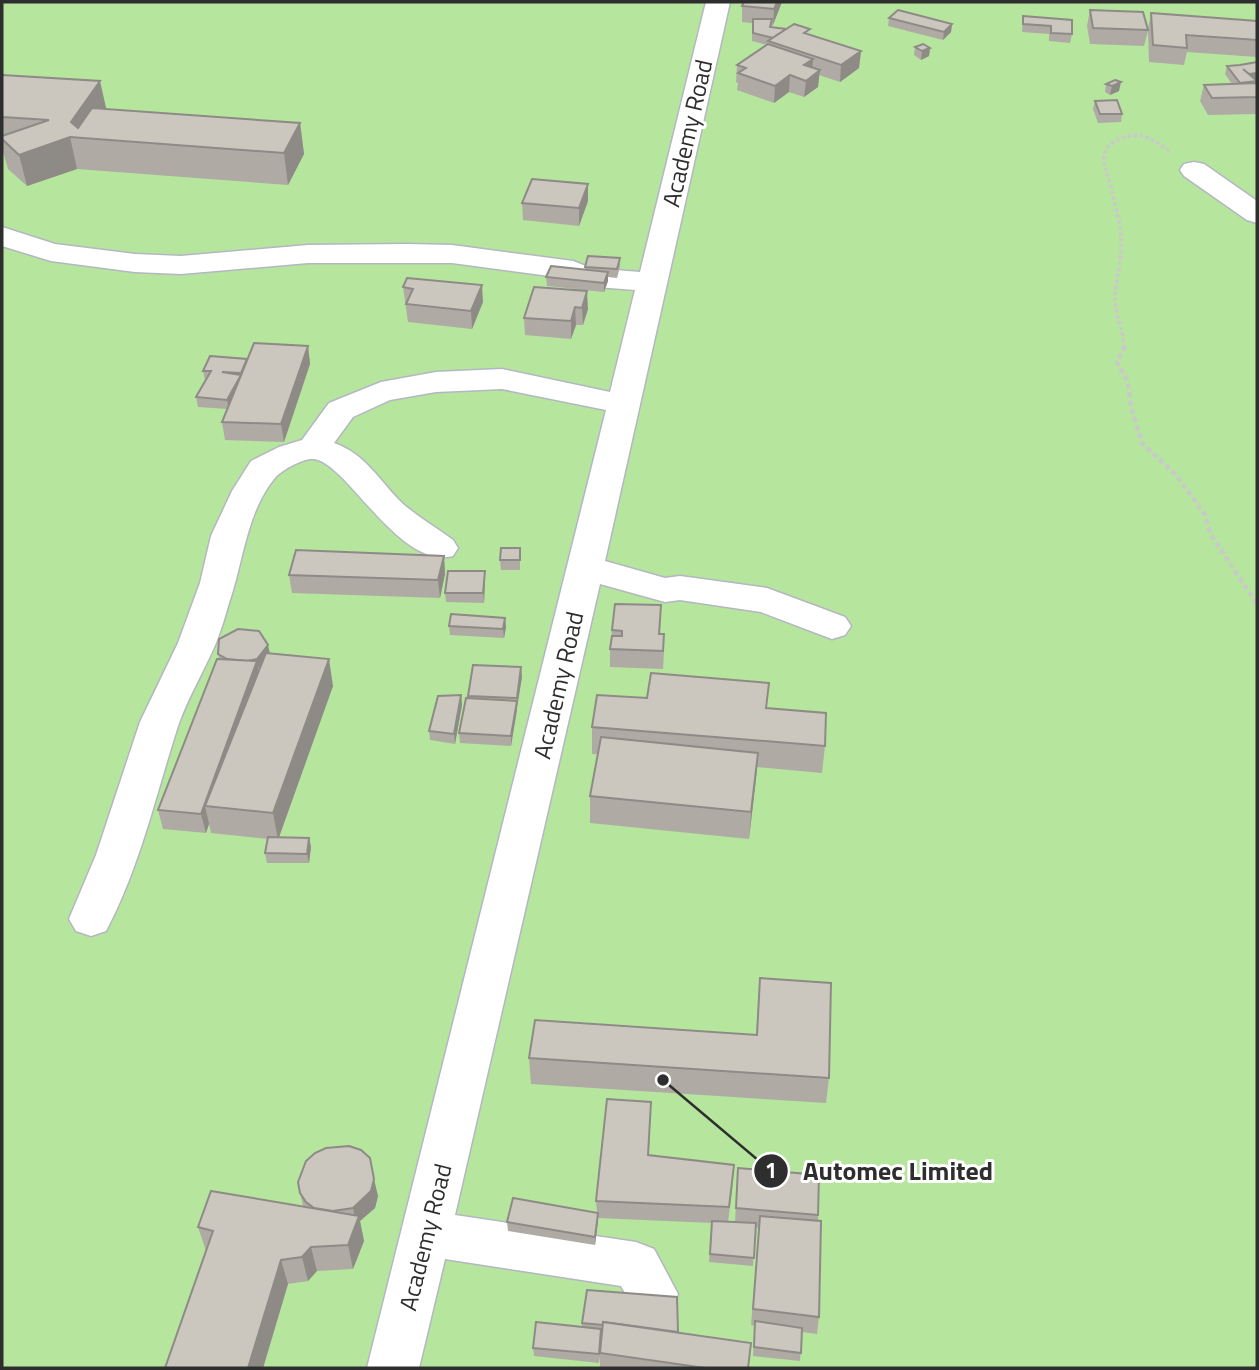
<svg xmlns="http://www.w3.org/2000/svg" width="1259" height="1370" font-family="'Titillium Web',sans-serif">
<rect width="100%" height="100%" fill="#efe9e1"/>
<rect fill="#b6e59e" x="2" y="2" width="1255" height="1366"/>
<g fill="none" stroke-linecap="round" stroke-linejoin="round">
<defs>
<g id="minor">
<path d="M706,2h24l-125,559 60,17 15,-2 87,12 78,29 6,9 -6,9 -13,4 -71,-27 -81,-12 -15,2 -65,-18 -145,631 181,27 18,7 24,45 -7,17 -18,7 -18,-7 -14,-25 -176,-27 -26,109h-52l239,-958 -104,-21 -66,3 -46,8 -37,17 -19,26c32,11 46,39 69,61 15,13 34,24 50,36l5,8 -5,8c-55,15 -110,-101 -142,-97 -11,1 -31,12 -37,20 -28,35 -31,84 -45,124 -4,14 -8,27 -13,40 -12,28 -28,54 -38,83 -22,68 -38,141 -72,205l-15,5 -15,-5 -7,-12 27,-64 44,-133 38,-79 22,-60 11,-47 21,-45 19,-30 28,-14 23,-7 27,-37 52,-21 55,-10 66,-3 108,23 25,-102 -51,-4 -19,-8 -113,-15h-144l-127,11 -46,-2 -84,-11 -49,-15v-19l53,17 80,10 46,2 127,-11 99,-1 45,1 121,16 18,7 49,4z"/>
<polygon points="1194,162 1204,164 1257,201 1257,223 1247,220 1184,176 1180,170 1184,164"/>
</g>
</defs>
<use href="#minor" stroke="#b4b7c1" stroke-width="3"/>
<path stroke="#c9c9c9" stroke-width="3.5" stroke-dasharray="3.5 2.5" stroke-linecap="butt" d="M1124,348c0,-17 -10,-36 -9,-53 2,-20 8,-39 6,-59 -1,-16 -7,-33 -10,-48 -5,-21 -18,-38 11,-50 20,-8 33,3 49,14"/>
<polyline stroke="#c9c9c9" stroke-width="4.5" stroke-dasharray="5 3.5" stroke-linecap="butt" points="1125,346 1117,362 1128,382 1131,407 1142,443 1176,475 1204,513 1211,535 1257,604"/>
<use href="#minor" fill="#fff" fill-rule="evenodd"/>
</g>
<g fill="#afaba4">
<polygon points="744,2 782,2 772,27 809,35 861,51 859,68 840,82 819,75 818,87 804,97 789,92 774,103 737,90 738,83 736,82 737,65 767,45 752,41 752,23 742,22 742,6"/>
<polygon points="1090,10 1148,29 1151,13 1257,21 1257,57 1187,52 1184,65 1149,62 1148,31 1144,46 1090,44 1087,26"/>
<polygon points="1023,16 1072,34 1070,43 1049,41 1049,34 1022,32"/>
<polygon points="889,18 952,24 951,32 943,40 888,26"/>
<polygon points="915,47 930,48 929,56 921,60 914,55"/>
<polygon points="1257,62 1257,114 1208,115 1200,101 1204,85 1232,84 1225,74 1227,66 1240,65"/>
<polygon points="2,75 106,109 300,123 304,154 288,185 77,169 27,186 8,169 2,148"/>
<polygon points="1106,84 1119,91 1110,95 1105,92"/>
<polygon points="1095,101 1122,114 1121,122 1098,123 1093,109"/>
<polygon points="588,201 579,226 523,220 522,203"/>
<polygon points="620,258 620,267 617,278 608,277 608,281 604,292 547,286 546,277 585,269 585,267"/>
<polygon points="407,278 483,302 472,329 408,322 403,287"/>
<polygon points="534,287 588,309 583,325 576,325 571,339 525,335 524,318"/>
<polygon points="308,346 310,364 284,442 225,440 222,422 227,409 198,407 196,397 206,380 205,380 203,371 247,359"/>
<polygon points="520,548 520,570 501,570 500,560"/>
<polygon points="444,556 445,574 440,598 292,593 289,575"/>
<polygon points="485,571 485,580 484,603 446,602 445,593"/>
<polygon points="661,605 660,634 664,653 663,669 610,667 610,649 612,630"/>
<polygon points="505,618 506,627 504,638 450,635 449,626"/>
<polygon points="270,653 333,686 279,837 309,838 311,847 309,863 267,863 265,853 268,839 211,833 209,824 206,833 163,829 158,810 219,659 218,654"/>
<polygon points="522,677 511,746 460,743 459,733 468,696"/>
<polygon points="461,695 462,705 455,744 430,740 429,731"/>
<polygon points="767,708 825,746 822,773 757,767 749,839 590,823 590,796 598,754 592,754 592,727"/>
<polygon points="760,978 829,1078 826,1103 531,1084 529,1058 756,1035"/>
<polygon points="651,1102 649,1155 733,1183 728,1222 735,1222 738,1168 818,1215 819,1317 817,1334 802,1332 800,1361 753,1356 755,1326 751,1325 759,1228 755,1227 753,1266 709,1262 712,1223 598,1218 595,1245 508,1231 507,1222 597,1212 596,1201"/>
<polygon points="298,1182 378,1196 375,1208 360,1221 364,1241 353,1269 317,1271 308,1281 288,1284 263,1368 165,1368 206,1251 198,1227 303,1206"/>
<polygon points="582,1323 678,1333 751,1343 748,1368 600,1368 600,1356 599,1363 534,1356 533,1348 582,1327"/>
</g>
<g fill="#8e8b86">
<polygon points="777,2 782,2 773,25 774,9"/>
<polygon points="952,24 951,32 943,40 944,32"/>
<polygon points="930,48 929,56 921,60 922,51"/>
<polygon points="861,51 859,68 840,82 841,65"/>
<polygon points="813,59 812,75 804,65"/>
<polygon points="820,70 818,87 804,97 806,81"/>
<polygon points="1257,73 1257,81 1249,74"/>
<polygon points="790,75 789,92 774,103 775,86"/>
<polygon points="100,81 107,112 88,139 71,122"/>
<polygon points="1121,82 1119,91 1110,95 1112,86"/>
<polygon points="300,123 304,154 288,185 284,153"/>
<polygon points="70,137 77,169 27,186 19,155"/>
<polygon points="588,184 588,201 579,226 579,208"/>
<polygon points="608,272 608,281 604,292 604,283"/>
<polygon points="482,285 483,302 472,329 471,311"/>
<polygon points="587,291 588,309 583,325 582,308"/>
<polygon points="575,307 576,325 571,339 571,321"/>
<polygon points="308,346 310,364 284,442 281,424"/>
<polygon points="241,375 229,410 227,400"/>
<polygon points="444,556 445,574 440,598 438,580"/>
<polygon points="485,571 485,580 484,603 483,593"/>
<polygon points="505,618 506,627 504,638 503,629"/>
<polygon points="268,645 270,654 258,668 261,680 205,806 209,824 206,833 201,814 236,673"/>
<polygon points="329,659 333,686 278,840 273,813"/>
<polygon points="521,667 522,677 517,707 517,698"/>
<polygon points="461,695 462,705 455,744 454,734"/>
<polygon points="517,701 517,710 511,746 511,736"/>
<polygon points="758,753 756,779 749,839 751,812"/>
<polygon points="309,838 311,847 309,863 307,854"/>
<polygon points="374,1179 378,1196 375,1208 360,1221 364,1241 353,1269 348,1245 356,1224 353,1208"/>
<polygon points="598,1213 598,1221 595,1245 595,1237"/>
<polygon points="311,1247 317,1271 308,1281 302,1257"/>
<polygon points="281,1260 288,1284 263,1368 248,1368"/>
</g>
<g fill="#cbc7bf" stroke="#8e8b86" stroke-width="2">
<polygon points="744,2 777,2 774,9 742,6"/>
<polygon points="898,10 952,24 944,32 889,18"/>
<polygon points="1090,10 1143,12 1148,30 1093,28"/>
<polygon points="1151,13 1257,21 1257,40 1186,35 1187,48 1153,45"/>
<polygon points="1023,16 1072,20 1072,34 1051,33 1051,26 1023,24"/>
<polygon points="753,19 772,19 770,27 786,29 773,38 753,33"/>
<polygon points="794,24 810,29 804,33 861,51 841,65 768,41"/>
<polygon points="768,44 813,59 804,65 820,70 806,81 790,75 775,86 738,73 746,68 737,65"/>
<polygon points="923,44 930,48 922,51 915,47"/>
<polygon points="1257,62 1257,73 1249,74 1243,69 1257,81 1240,83 1227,66 1240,65"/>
<polygon points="2,75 100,81 71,122 78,128 92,108 300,123 284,153 70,137 19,155 2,139 2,136 49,120 2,117"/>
<polygon points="1115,80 1121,82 1112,86 1106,84"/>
<polygon points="1257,83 1257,97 1212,98 1204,85"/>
<polygon points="1117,100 1122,114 1100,114 1095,101"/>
<polygon points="532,179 588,184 579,208 522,203"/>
<polygon points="588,256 620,258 617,269 585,267"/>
<polygon points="551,266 608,272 604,283 546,277"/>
<polygon points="407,278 482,285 471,311 406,304 413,289 403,287"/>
<polygon points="534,287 587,291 582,308 575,307 571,321 524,318"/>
<polygon points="254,343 308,346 281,424 222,422"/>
<polygon points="210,356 247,359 241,373 222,372 241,375 227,400 196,397 211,371 203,371"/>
<polygon points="501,548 520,548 520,560 500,560"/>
<polygon points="296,550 444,556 438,580 289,575"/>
<polygon points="448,571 485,571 483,593 445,593"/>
<polygon points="615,604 661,605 659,634 664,634 663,651 610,649 612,636 622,636 622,631 612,630"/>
<polygon points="451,614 505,618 503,629 449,626"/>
<polygon points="238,629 259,631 268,645 257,659 247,661 227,659 218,654 219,639"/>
<polygon points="266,653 329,659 273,813 205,806"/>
<polygon points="217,659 257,661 201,814 158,810"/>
<polygon points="473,665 521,667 517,698 468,696"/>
<polygon points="651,673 769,683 766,708 826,713 825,746 592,727 597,695 647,698"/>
<polygon points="461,695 454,734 429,731 438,696"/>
<polygon points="466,698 517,701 511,736 459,733"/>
<polygon points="601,737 758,753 751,812 590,796"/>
<polygon points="268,837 309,838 307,854 265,853"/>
<polygon points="760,978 831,983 829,1078 529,1058 535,1020 757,1035"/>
<polygon points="607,1099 651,1102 648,1155 734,1165 729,1207 596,1201"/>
<polygon points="349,1146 361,1150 370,1158 374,1179 371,1191 353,1208 333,1211 314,1208 306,1202 300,1193 298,1182 306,1161 315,1153 326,1148"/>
<polygon points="738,1168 819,1175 818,1215 736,1208"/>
<polygon points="211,1191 359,1216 348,1245 311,1247 302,1257 281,1260 248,1368 165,1368 213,1231 198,1227"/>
<polygon points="513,1198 598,1213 595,1237 507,1222"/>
<polygon points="760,1216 821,1221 819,1317 753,1309"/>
<polygon points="712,1221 756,1223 754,1258 710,1254"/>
<polygon points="587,1290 677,1297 678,1332 603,1322 603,1325 582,1323"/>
<polygon points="755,1321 802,1328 801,1353 754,1347"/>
<polygon points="536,1322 601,1329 599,1354 533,1348"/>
<polygon points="603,1322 751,1343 748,1368 705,1368 600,1353"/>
</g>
<g text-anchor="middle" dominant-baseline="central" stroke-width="6" stroke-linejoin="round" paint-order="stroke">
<g font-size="24" fill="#2e2e2e" stroke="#fff">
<text transform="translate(687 133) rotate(-77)">Academy Road</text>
<text transform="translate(558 685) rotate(-77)">Academy Road</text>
<text transform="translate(425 1237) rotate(-76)">Academy Road</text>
</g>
</g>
<path fill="none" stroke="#2e2e2e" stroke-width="2.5" d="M663 1080L771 1171"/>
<g fill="#2e2e2e" stroke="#fff" stroke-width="2.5">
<circle cx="663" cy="1080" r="7"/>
<circle cx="771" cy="1171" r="18"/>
</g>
<g font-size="21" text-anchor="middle" font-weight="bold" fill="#fff">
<text x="771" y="1178">1</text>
</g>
<g font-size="26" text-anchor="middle" font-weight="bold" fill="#2e2e2e" stroke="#fff" stroke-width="6" stroke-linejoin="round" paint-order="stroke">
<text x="898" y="1180">Automec Limited</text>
</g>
<rect width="1259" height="1370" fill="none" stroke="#2e2e2e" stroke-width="7"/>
</svg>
